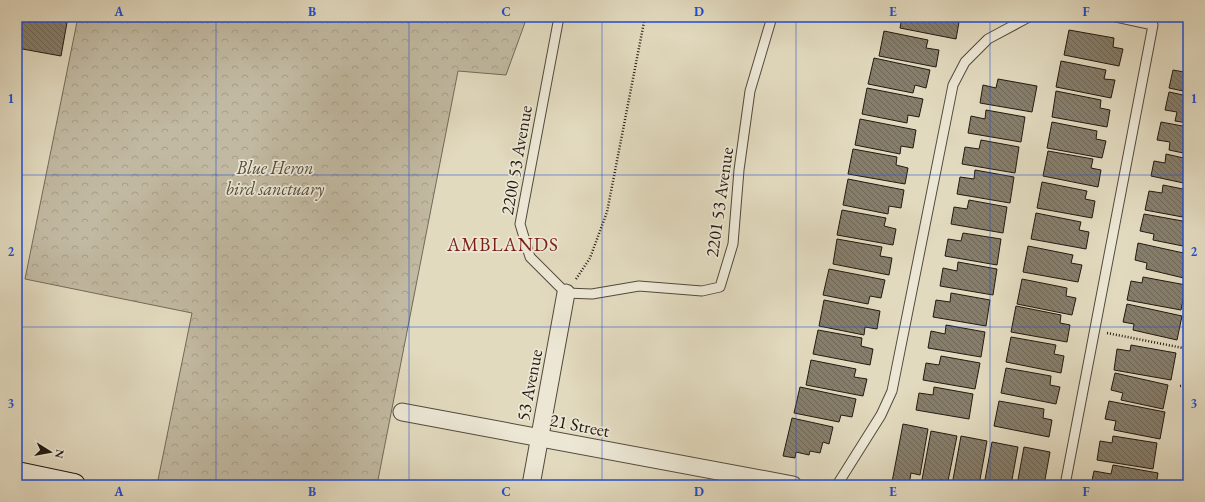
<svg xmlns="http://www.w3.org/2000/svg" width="1205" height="502" font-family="'EB Garamond',serif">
<defs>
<pattern id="park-crowns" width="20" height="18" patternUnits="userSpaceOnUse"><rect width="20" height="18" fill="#c1b9a1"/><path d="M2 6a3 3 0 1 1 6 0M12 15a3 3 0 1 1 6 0" fill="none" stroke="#a69e8a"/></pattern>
<pattern id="building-back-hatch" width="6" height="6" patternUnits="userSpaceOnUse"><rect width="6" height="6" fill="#867e6b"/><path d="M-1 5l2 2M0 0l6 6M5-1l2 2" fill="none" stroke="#6d6657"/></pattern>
</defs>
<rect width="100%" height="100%" fill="#e2dabf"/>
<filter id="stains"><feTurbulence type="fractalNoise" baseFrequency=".005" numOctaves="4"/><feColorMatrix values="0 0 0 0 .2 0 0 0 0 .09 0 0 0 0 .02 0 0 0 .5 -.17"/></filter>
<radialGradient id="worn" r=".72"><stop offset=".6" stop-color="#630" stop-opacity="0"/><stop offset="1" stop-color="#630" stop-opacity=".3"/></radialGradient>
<polygon fill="url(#park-crowns)" stroke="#726a59" points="78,17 527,17 506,75 458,71 377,485 181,485 158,480 192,313 25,279"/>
<g fill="url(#building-back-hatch)" stroke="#221a11">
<polygon points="17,17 68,17 61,56 17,48"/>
<polygon points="902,17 948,17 947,20 959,22 956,39 900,28"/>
<polygon points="1069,30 1114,38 1113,47 1123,49 1119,66 1064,55"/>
<polygon points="884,31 928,40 926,48 939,50 936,67 879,56"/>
<polygon points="1188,42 1188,59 1185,59"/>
<polygon points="874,58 930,70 926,88 915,85 913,93 868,84"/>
<polygon points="1061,61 1106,70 1104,79 1115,80 1111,98 1056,87"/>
<polygon points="1185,65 1188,66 1188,92 1169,88 1173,70 1184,72"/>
<polygon points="998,79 1037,86 1032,112 980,103 983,85 996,88"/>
<polygon points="867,88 923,99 919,117 908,115 907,123 862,114"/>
<polygon points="1056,91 1101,100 1100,108 1110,110 1107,127 1052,117"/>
<polygon points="1169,92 1188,96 1188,123 1175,121 1177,112 1165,110"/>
<polygon points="986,110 1025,117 1021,142 968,133 971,116 985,119"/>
<polygon points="860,119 916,130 913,148 901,146 900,154 855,145"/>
<polygon points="1052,122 1097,131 1096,139 1106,141 1102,158 1047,148"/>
<polygon points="1161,122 1188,127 1188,154 1169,150 1170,142 1157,140"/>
<polygon points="981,140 1019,147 1015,173 962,164 965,147 979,149"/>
<polygon points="853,149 897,157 896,165 908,168 905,184 848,174"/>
<polygon points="1048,151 1093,159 1091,168 1101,170 1098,187 1043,176"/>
<polygon points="1166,154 1188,159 1188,184 1151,176 1154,161 1165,163"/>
<polygon points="975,170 1014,177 1010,203 957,194 960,177 974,179"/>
<polygon points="848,179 904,190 901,208 889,206 888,214 843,205"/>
<polygon points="1042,182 1087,191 1085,199 1095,201 1092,218 1037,208"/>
<polygon points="1163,185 1188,190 1188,218 1145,210 1149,191 1162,193"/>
<polygon points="969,200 1007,207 1003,233 951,224 954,207 967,209"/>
<polygon points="842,210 886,218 884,226 896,229 893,245 837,235"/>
<polygon points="1036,213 1081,222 1079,230 1089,232 1086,249 1031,239"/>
<polygon points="1144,214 1188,222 1188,247 1153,240 1154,234 1140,231"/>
<polygon points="963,233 1001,239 997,265 945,256 948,239 961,241"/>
<polygon points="837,239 882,247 880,256 892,258 889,275 833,264"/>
<polygon points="1138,243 1188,254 1188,279 1146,269 1147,263 1135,260"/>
<polygon points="1028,246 1073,255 1071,263 1082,265 1078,282 1023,272"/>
<polygon points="958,262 997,269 993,295 940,286 943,268 957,271"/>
<polygon points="829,269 885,280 881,298 870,296 868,304 823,295"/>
<polygon points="1143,277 1186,285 1181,310 1127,300 1131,281 1142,283"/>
<polygon points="1022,279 1067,288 1066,296 1076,298 1072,315 1017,304"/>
<polygon points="951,293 990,300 986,326 933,317 936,300 950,302"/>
<polygon points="824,300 880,311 877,329 865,327 864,335 819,326"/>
<polygon points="1127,304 1182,316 1177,340 1133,330 1134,324 1123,322"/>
<polygon points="1016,306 1061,315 1060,323 1070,325 1067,342 1011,332"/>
<polygon points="946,325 985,332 981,357 928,348 931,331 945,334"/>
<polygon points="818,330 862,338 861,346 873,349 870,365 813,354"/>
<polygon points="1011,337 1056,345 1054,354 1064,356 1061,373 1006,362"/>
<polygon points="1131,345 1176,353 1171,380 1114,370 1117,349 1130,351"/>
<polygon points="941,356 980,363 975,389 923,380 926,363 939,365"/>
<polygon points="811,360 856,369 854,377 867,379 863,396 806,385"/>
<polygon points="1006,368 1051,376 1050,385 1060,387 1056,404 1001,393"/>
<polygon points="1115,373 1168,385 1163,409 1121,400 1123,393 1111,390"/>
<polygon points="800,387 856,399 852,417 841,415 839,422 794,413"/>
<polygon points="934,387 973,394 969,419 916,410 919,393 933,395"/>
<polygon points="999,401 1044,409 1043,418 1052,420 1049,437 994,426"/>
<polygon points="1109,401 1165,412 1160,439 1114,430 1116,421 1105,419"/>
<polygon points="792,418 833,427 829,444 823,442 820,453 810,451 809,455 796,452 795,458 783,456"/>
<polygon points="903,424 928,429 920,475 911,473 909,485 892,482"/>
<polygon points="931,431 957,436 948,481 940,480 939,485 921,485"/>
<polygon points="961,436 987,441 979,485 952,485"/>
<polygon points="1113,436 1157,443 1153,469 1097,460 1100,441 1112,443"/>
<polygon points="992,442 1018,447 1011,485 984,485"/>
<polygon points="1024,447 1050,452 1044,485 1017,485"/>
<polygon points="1113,465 1158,473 1156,485 1091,485 1094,471 1111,474"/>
</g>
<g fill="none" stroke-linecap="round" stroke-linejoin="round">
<defs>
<g id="lane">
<polyline points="559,17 520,224 530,257 566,293 592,294 639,286 702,291 720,287 733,244 739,170 750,91 772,17"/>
<polyline points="837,485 881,415 892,391 953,85 965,62 988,39 1029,17"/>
<polyline points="1065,485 1153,25 1116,17"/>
</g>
<g id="street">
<polyline points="402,412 793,485"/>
<polyline points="531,485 566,293"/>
</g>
<polyline id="secondary" points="17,473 74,485"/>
</defs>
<use href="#lane" stroke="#524a3c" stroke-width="11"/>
<use href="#street" stroke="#524a3c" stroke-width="19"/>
<use href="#secondary" stroke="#221a11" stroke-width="24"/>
<g stroke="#221a11" stroke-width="2.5" stroke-dasharray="1 2" stroke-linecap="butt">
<polyline points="576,279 590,258 607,212 645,17"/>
<polyline points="1107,333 1188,349"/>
<polyline points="1180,386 1188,385"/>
</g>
<use href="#lane" stroke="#ece7d5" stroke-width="9"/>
<use href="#street" stroke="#ece7d5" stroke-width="17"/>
<use href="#secondary" stroke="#ece7d5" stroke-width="22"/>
</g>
<path fill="none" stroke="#1d4ed8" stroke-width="1" stroke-opacity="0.55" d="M216,17v468M409,17v468M602,17v468M796,17v468M990,17v468M17,175h1171M17,327h1171"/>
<g text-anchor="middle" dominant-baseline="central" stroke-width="3.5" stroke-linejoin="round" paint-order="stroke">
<g font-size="18" fill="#221a11" stroke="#ece7d5">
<text transform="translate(516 160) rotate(-80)">2200 53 Avenue</text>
<text transform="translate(719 202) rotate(-82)">2201 53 Avenue</text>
<text transform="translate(529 385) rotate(-79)">53 Avenue</text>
<text transform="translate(580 425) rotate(11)">21 Street</text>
</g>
<g font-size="18" font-style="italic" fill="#524a3c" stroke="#ece7d5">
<text x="275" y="167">Blue Heron<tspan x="275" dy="21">bird sanctuary</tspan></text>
</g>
<g font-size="19" letter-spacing="1" fill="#7a1f14" stroke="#ece7d5">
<text x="503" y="244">AMBLANDS</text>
</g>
</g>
<rect width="1205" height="502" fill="none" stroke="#e2dabf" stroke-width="44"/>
<g transform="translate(50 452) rotate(101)" stroke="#ece7d5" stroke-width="3" paint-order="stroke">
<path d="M0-3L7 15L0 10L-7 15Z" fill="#221a11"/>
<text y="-6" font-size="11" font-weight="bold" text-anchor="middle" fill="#221a11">N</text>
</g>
<rect x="22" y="22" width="1161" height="458" fill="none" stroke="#1d4ed8" stroke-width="1.5"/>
<g font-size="13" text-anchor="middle" font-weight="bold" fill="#1d4ed8">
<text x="119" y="16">A</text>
<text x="312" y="16">B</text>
<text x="506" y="16">C</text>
<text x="699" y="16">D</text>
<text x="893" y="16">E</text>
<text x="1086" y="16">F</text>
<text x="11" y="103">1</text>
<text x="1194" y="103">1</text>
<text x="11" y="256">2</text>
<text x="1194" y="256">2</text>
<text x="11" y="408">3</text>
<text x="1194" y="408">3</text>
<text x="119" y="496">A</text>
<text x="312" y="496">B</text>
<text x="506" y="496">C</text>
<text x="699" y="496">D</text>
<text x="893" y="496">E</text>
<text x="1086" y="496">F</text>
</g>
<rect width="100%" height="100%" filter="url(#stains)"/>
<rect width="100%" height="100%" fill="url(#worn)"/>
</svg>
